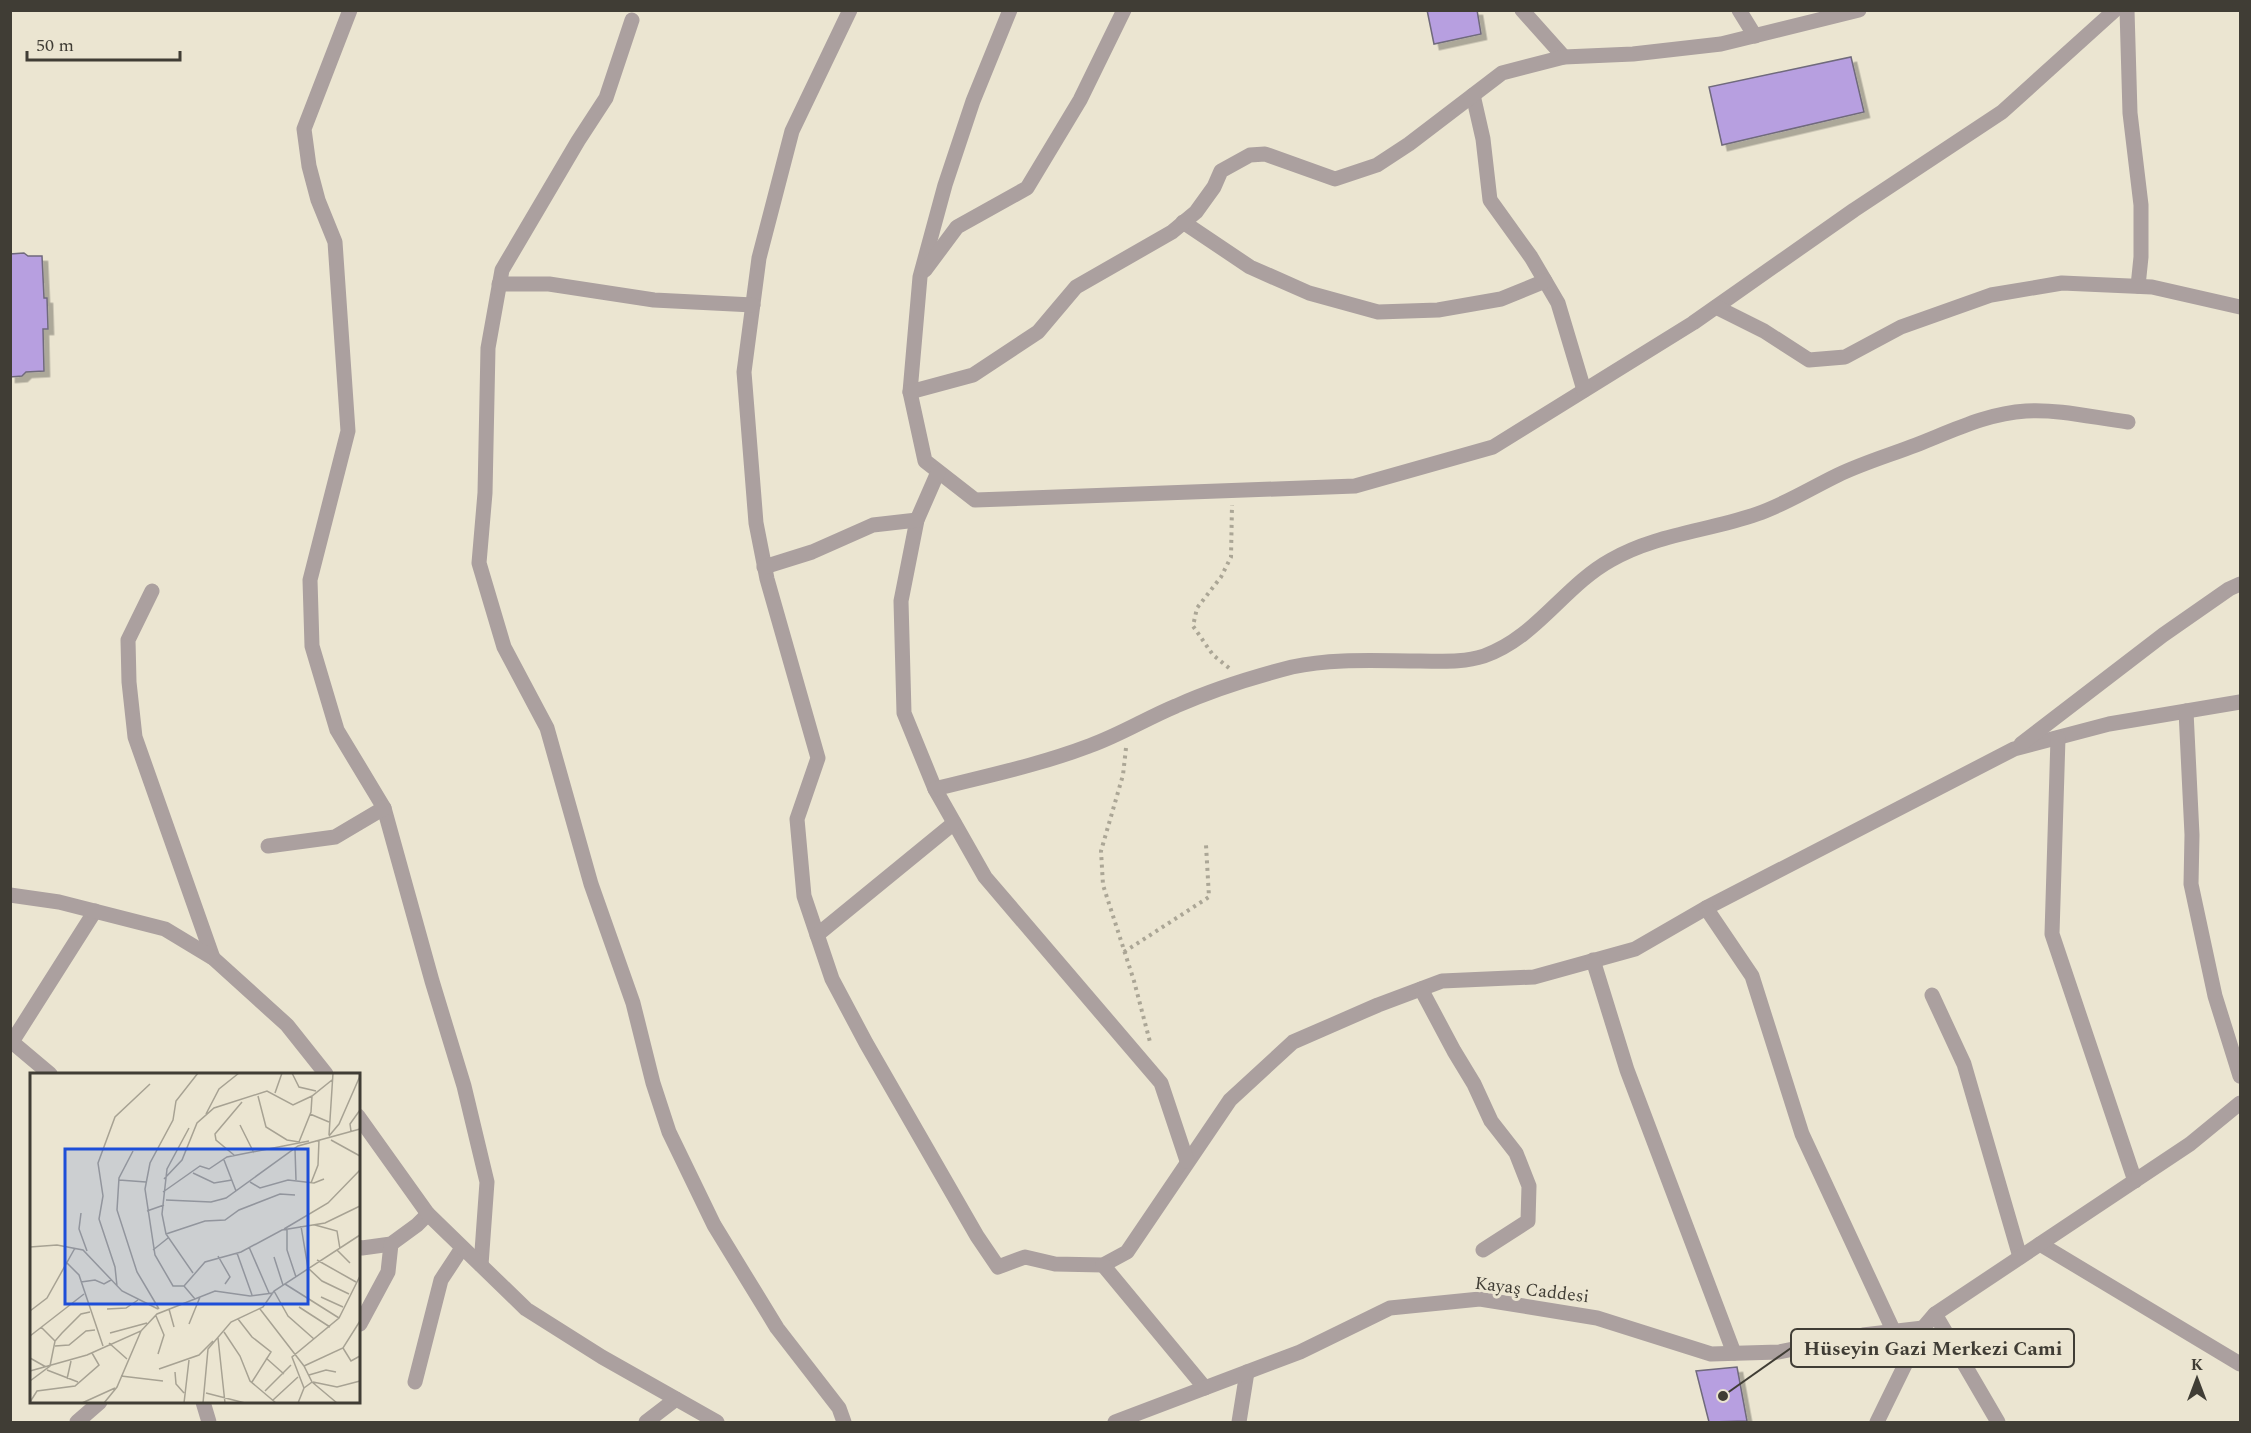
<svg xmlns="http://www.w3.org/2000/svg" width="2251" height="1433" font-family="Spectral,serif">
<defs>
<filter id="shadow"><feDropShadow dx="5.5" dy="5.5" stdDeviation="0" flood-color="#0004"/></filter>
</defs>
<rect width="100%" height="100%" fill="#ebe5d1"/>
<g fill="#b79fe0" stroke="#706a7c" stroke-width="1.5" filter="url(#shadow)">
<polygon points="1427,10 1477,10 1481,34 1434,44"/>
<polygon points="1851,57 1864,112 1722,145 1709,87"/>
<polygon points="24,253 28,256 42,256 44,298 47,298 48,329 43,329 44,371 26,372 22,376 10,377 10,254"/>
<polygon points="1737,1367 1747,1421 1709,1422 1696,1371"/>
</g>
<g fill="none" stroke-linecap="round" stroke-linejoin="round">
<g stroke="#aba696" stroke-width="4" stroke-dasharray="3 4.5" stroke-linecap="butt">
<polyline points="1229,668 1213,655 1193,626 1197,608 1221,577 1231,557 1232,505"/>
<polyline points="1126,748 1123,775 1101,851 1103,885 1134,981 1150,1042"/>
<polyline points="1124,952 1209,897 1206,845"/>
</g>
<g stroke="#aba09f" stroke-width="15">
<polyline points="350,10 304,129 309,166 318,200 335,242 348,431 310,580 312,646 337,730 384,808 432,981 464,1086 487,1182 481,1265"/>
<polyline points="850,10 792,131 759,258 744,372 756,523 767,579 818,758 797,819 804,896 832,979 866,1043 977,1236 998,1267 1025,1257 1055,1264 1103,1265 1127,1252 1230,1100 1293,1042 1378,1005 1442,981 1534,977 1635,949 1706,908 2014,749 2109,724 2240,702"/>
<polyline points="1010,10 973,101 945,185 920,277 910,392 925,461 975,500 1355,486 1493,447 1693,323 1854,210 2002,112 2115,10"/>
<polyline points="1522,10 1564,57"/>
<polyline points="1739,10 1755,36"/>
<polyline points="2127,10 2130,113 2141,205 2141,257 2138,286"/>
<polyline points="632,20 606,98 578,141 502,270 488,348 485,493 479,563 504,647 547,728 591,884 633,1003 653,1083 669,1132 714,1225 777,1328 839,1408 844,1422"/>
<polyline points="1473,95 1483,139 1490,200 1531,257 1558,303 1584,390"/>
<polyline points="1183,222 1250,267 1309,293 1378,312 1438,310 1501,299 1545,281"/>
<polyline points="925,270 957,227 1027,188 1080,100 1124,10"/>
<polyline points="499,284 549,284 654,300 753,305"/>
<polyline points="1716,307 1764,331 1809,360 1845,357 1901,327 1991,295 2062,283 2152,287 2240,307"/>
<polyline points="910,392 973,375 1038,332 1076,287 1172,232 1196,212 1214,187 1221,171 1250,155 1265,154 1335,179 1377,165 1409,144 1502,73 1564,57 1633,54 1721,44 1859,10"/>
<polyline points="938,472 917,520 901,601 904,713 935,789 985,877 1161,1083 1187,1161"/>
<polyline points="764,567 812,552 873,525 917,520"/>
<polyline points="152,591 128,640 129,682 135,737 213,958"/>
<polyline points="2186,711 2192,835 2191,884 2215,996 2240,1076"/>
<polyline points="2058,738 2052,934 2135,1181"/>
<polyline points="2021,744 2163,635 2229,589 2240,584"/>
<path d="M935,789c51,-13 104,-24 154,-43 31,-11 58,-28 87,-40 38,-17 77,-29 116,-39 42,-9 86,-6 128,-6 21,0 43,2 64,-5 52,-18 80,-70 127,-96 45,-26 98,-29 146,-46 29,-10 54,-26 81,-39 25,-12 52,-20 78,-30 36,-14 72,-32 110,-34 34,-2 69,7 102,11"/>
<polyline points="268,846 335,837 384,808"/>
<polyline points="1706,908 1752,976 1802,1134 1894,1332"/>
<polyline points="817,935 954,823"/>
<polyline points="1593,960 1627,1070 1734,1353"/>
<polyline points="1421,989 1454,1051 1474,1084 1491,1121 1516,1153 1529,1186 1528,1221 1483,1250"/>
<polyline points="1932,995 1964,1064 2020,1257"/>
<polyline points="12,1042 50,1074"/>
<polyline points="10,1045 95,911"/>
<polyline points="2040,1244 2240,1364"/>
<polyline points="358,1247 362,1248 391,1244 417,1225 428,1214"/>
<polyline points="1103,1265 1205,1388"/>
<polyline points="1935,1314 1998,1422"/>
<polyline points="360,1324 388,1272 391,1244"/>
<polyline points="415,1382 441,1280 462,1248"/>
<polyline points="203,1402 209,1422"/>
<polyline points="77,1422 100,1402"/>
<polyline points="646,1422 676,1399"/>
<polyline points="1239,1422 1247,1372"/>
</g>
<g stroke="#aba09f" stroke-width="15">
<polyline points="10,895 59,902 165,929 213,958 287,1025 326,1074"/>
<polyline points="358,1116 428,1214 526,1309 602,1357 717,1422"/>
<polyline points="1115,1422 1300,1352 1390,1308 1480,1299 1597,1318 1711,1354 1779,1352 1863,1335 1923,1328"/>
<polyline points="1877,1422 1923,1328 1935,1314 2190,1144 2240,1103"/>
</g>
</g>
<g text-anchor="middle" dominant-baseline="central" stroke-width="6" stroke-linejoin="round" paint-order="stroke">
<g font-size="18" fill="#403d35" stroke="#ebe5d1">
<text transform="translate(1532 1290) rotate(7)">Kayaş Caddesi</text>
</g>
</g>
<g transform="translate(30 1073)">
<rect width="330" height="330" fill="#ebe5d1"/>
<path fill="none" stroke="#a7a293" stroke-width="1.5" d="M262,0l7,14 17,4M245,20l7,-20M228,23l8,31 21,13 12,2 12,-30 1,-16M176,41l13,-25 20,-16M280,41l19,8M210,52l14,28M159,55l-22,41 -5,45 4,20 27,39M321,58l-1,-7 10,-14M299,62l4,-62M299,63l10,-12 21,-48M301,67l29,16M265,76l1,31M103,78l-14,27 -2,32 20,62 22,37M204,82l-18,-15 -1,-6 27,-32M194,87l12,31M163,100l21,10 18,-3M134,106l18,-19 15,-37 17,-15 53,-17 26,14 19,-9 20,-16M89,107l27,2M220,109l10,6 28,-8 26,3 10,-4M281,110l7,-18 1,-25M133,119l37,-26 9,3 18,-12 82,-16M136,127l45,2 15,-4 72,-52 62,-17M117,138l17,-6M51,140l-2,16 8,22M285,152l22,6 3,18M271,153l7,42 14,13 27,13M254,156l44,-26 32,-33M257,156v21l9,27M136,161l39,-13 20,-1 14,-10 41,-16 15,1M0,174l27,-2 26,5 39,41 36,18M219,174l20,46M123,177l15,-12M307,177l13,13M207,180l15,42M188,183l12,21 -5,7M244,184l9,28M287,187l39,22M36,189l13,13 24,71M51,209l14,-2 9,4 7,-4M255,211l54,34M87,213l-2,-19 -16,-48 4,-23 -5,-33 17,-46 35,-33M154,213l21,-24 36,-10 41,-22 43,-7 35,-17M244,218l14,25 26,23M291,224l22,10M165,226l-11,-13h-11l-18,-31 -10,-66 5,-26 23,-43 3,-19 22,-28M269,234l31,20M77,236l19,-1 12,-8M139,236l5,18M230,236l44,57 8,16 -8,6M0,238l17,-13 28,-50M126,243l8,19 -6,19M208,246l14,18 19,15 -19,30M159,251l11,-27M11,254l14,14M194,259l16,24 10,25 26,22M80,260l37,-10M0,263l54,-42M188,265l7,65M79,270l18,16M25,273l14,-1 17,-14 9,-1M313,275l8,13 9,-5M0,285l16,9M236,285l18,16M274,293l39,-18 17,-27M129,296l40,-14 14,-14M17,297l31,12M0,298l57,-16 54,-24 16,-17 58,-23 35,5 23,-3M145,299l1,12 8,9M279,302l17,-5 10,2M91,303l42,5M37,306l4,-18M0,308l20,-15 5,-25 7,-8 19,-19 9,-2M282,309l25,21M283,309l24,5 23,-6M235,318l26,-26M176,320l39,10M243,327l25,-23M0,329l7,-11 38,-5 24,-21 -7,-12M52,330l33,-15M74,330l13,-16 24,-56M154,330l5,-43M173,330l5,-54 23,-27 32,-15 11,-16 86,-56M268,330l6,-15 -12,-31 47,-39 21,-42"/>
<path fill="#1d4ed8" fill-opacity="0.15" stroke="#1d4ed8" stroke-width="3" d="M35,76h243v155h-243z"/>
<rect width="330" height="330" fill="none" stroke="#403d35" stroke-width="3"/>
</g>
<path fill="none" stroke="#403d35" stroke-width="2" d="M1723 1396L1791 1348"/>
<circle fill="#403d35" stroke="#ebe5d1" stroke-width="2" cx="1723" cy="1396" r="6"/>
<rect fill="#ebe5d1" stroke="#403d35" stroke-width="2" x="1791" y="1329" width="283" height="38" rx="6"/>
<g font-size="20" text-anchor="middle" font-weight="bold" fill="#403d35">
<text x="1933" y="1355">Hüseyin Gazi Merkezi Cami</text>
</g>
<rect width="2251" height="1433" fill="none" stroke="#403d35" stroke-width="24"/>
<g transform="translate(2197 1379)" stroke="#ebe5d1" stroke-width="4.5" paint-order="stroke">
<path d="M0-4.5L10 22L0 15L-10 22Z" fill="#403d35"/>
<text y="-9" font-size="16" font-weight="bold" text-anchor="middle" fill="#403d35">K</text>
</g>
<path d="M27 51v9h153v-9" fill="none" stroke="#403d35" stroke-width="3"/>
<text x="36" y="51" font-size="18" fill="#403d35" stroke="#ebe5d1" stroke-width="4.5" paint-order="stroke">50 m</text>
</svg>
